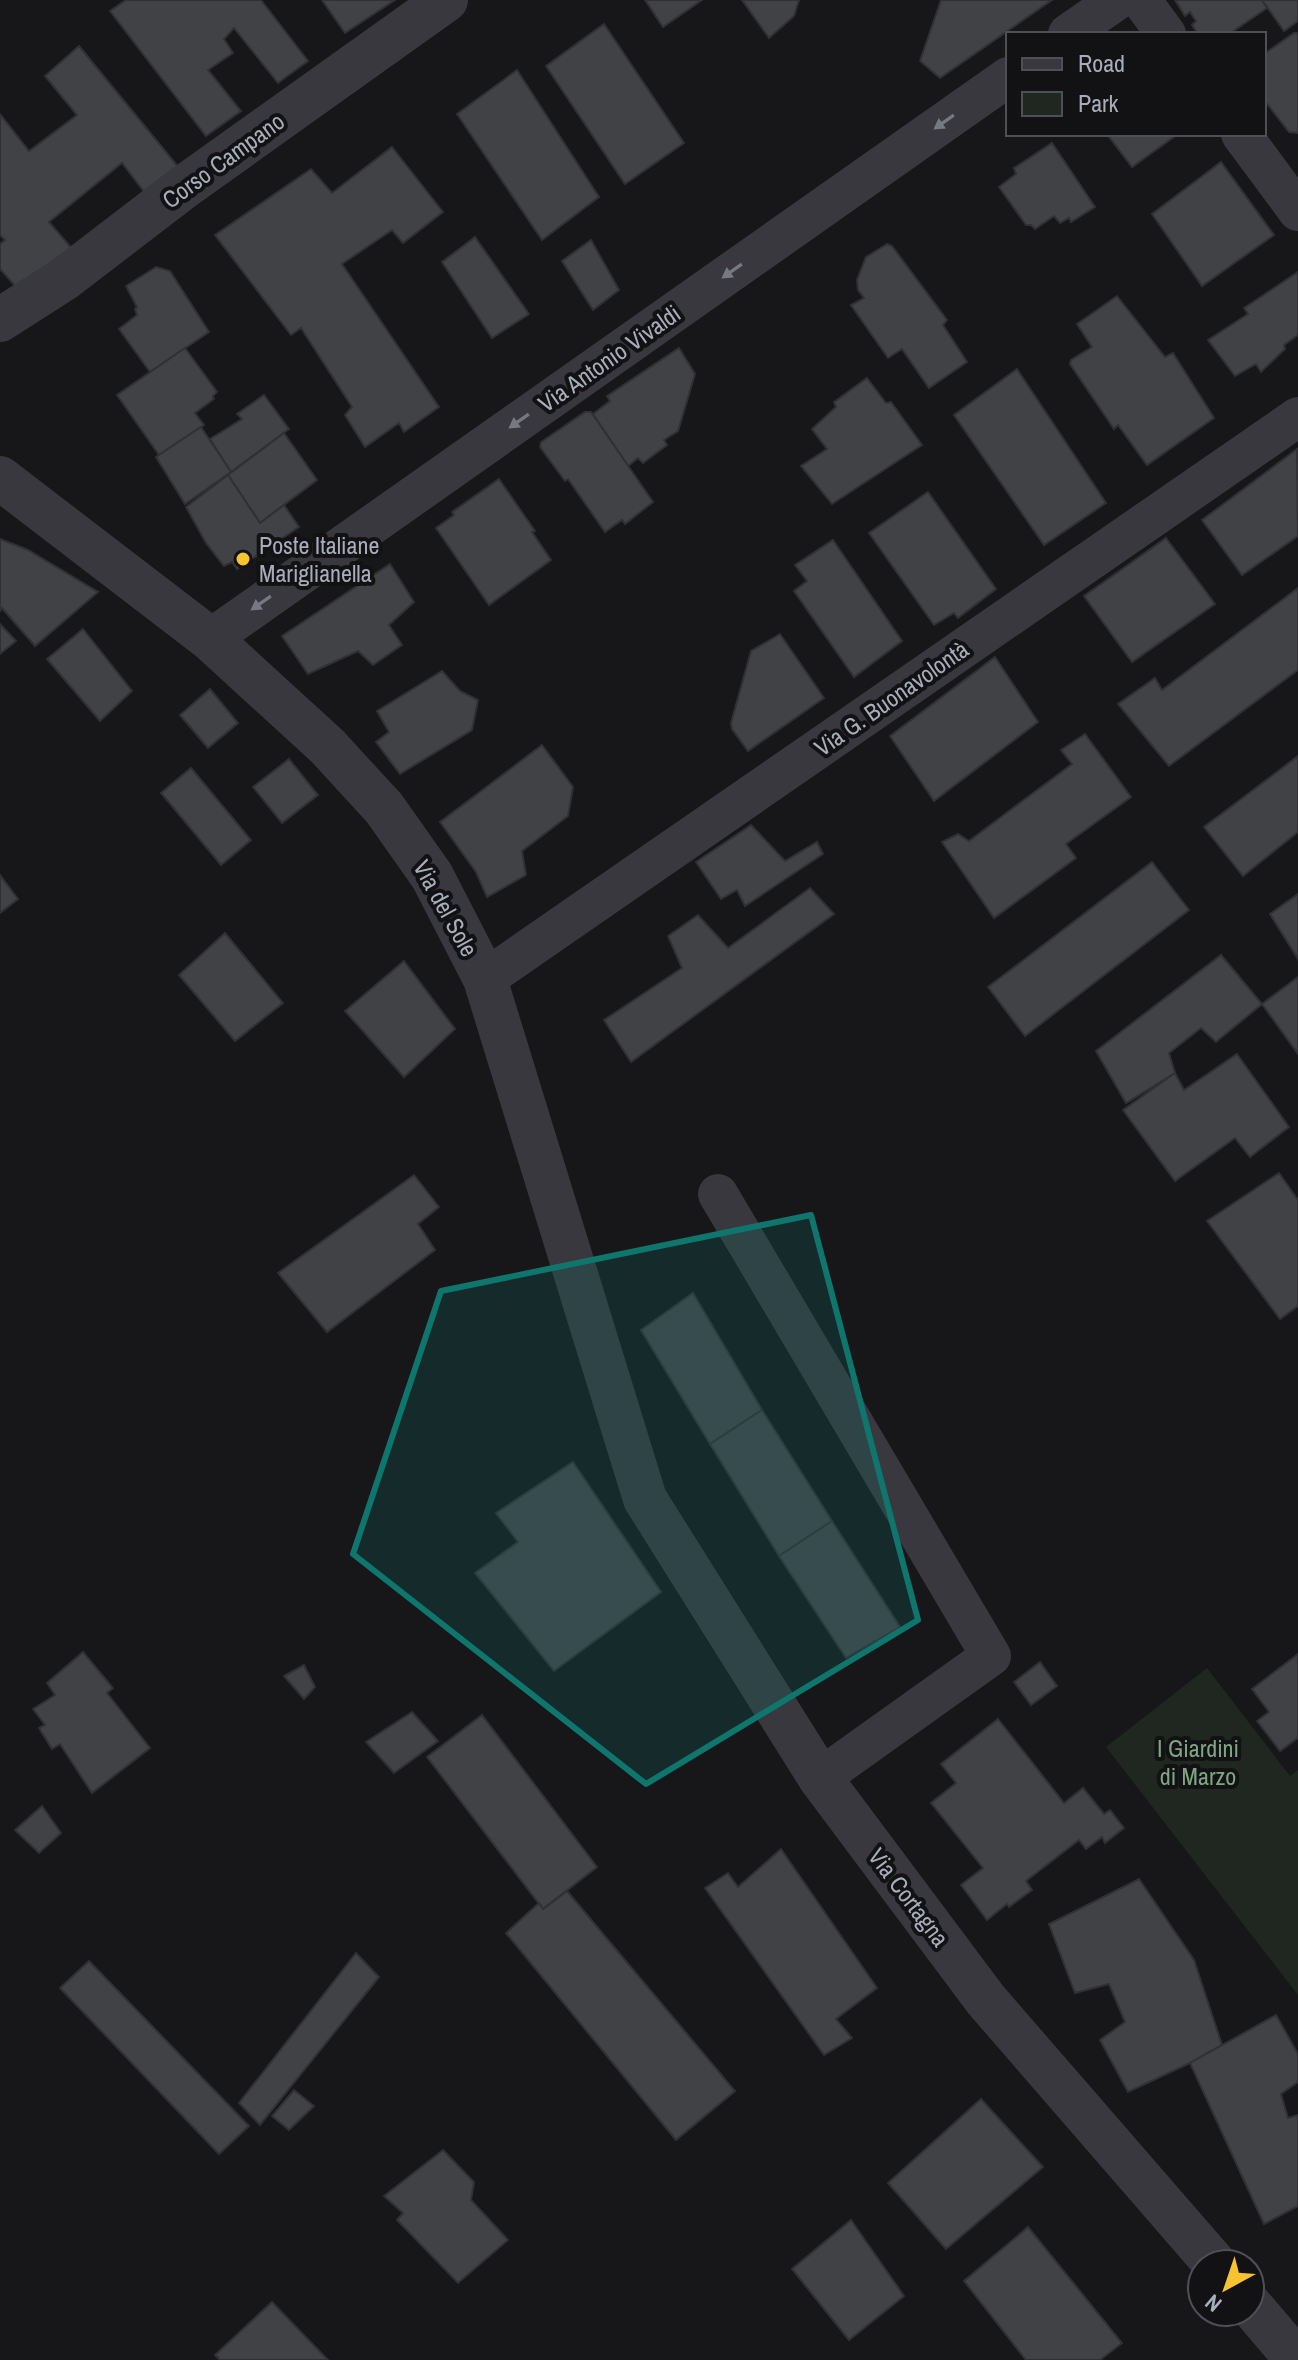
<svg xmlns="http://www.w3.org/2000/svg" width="1298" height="2360" font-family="'Archivo Narrow',sans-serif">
<rect width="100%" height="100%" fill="#171719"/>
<polygon fill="#1f2720" points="1207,1668 1290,1776 1298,1770 1298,1995 1106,1747"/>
<g fill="#414246" stroke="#313135" stroke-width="2">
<polygon points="126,0 261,0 308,61 278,83 234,28 224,39 233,53 208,70 241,111 206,136 110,11"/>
<polygon points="322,0 395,0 345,33"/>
<polygon points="645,0 702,0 663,27"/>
<polygon points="742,0 799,0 794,16 769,38"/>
<polygon points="941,0 1052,0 940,78 920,61"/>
<polygon points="1175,0 1262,0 1267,8 1229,34 1198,34 1192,25 1196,21 1190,12 1185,16"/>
<polygon points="1262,0 1298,0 1298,21 1284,31"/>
<polygon points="604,24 684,143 625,184 546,66"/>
<polygon points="1294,33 1298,33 1298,133 1289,132 1264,100 1264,54"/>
<polygon points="79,46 180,169 145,193 122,163 49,222 74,251 16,287 0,269 0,244 5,240 0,235 0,114 29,151 77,115 45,76"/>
<polygon points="517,70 599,197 542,240 457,114"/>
<polygon points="1107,134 1178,134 1132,167"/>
<polygon points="1052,143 1095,207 1071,222 1069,218 1060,223 1054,216 1035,229 1031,225 1026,225 999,187 1016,174 1014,168"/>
<polygon points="392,147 443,212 403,243 392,230 342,264 439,407 404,432 399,423 365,447 345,415 352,407 301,328 291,335 215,235 311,169 332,193"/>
<polygon points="1221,162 1274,235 1202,286 1152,214"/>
<polygon points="475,237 529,314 492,338 442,262"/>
<polygon points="591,240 619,290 593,310 562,261"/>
<polygon points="887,244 892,246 947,320 943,325 967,362 929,388 902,349 888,358 851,305 864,298 858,290 857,280 866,257"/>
<polygon points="156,267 170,271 209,332 150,372 119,329 137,315 135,309 137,307 126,286"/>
<polygon points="1298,272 1298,335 1284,345 1285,349 1261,372 1256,364 1235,376 1208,340 1248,314 1244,308"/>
<polygon points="1117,296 1165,357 1173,353 1214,418 1147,465 1118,425 1114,429 1070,364 1071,360 1092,347 1077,324"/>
<polygon points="185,348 217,392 213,396 214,399 195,413 204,425 159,455 117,395"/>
<polygon points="679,348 695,374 678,431 664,440 667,445 643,463 638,458 628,466 593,414 610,401 607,396"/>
<polygon points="1017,369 1106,503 1044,545 954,415"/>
<polygon points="867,378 886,403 891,402 922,445 832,504 801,466 827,449 812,429 836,407 834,402"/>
<polygon points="264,395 289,429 231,472 210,439 242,419 237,414"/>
<polygon points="585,412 591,412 653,502 625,524 622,520 605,532 568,479 565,481 540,447 541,442"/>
<polygon points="201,427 231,472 185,504 156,457"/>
<polygon points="284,433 317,480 260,523 228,475"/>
<polygon points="1297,449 1298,536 1242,575 1202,520"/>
<polygon points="228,475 260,523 284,505 299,527 237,569 232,562 224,566 206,543 186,507"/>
<polygon points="499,479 535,531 532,532 551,560 489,605 436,528 454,515 452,512"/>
<polygon points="928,492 996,589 958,618 954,613 934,625 869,533"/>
<polygon points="1166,538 1215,604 1132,662 1084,596"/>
<polygon points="0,539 28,550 98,592 35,646 2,608 0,611"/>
<polygon points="833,540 902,641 854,677 794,591 807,581 795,565"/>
<polygon points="390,564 414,602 389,625 402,645 373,665 358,651 308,674 282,636"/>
<polygon points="1298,588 1298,670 1169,766 1118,704 1155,678 1162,690"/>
<polygon points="0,624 16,641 0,654"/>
<polygon points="83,629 132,691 100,721 47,659"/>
<polygon points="780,634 824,698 748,751 732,729 731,723 751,651"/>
<polygon points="995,657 1038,722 934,801 890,736"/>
<polygon points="442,671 460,691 478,700 472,730 400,774 376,742 389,732 377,711"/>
<polygon points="210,689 238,723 208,748 180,715"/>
<polygon points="1085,734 1131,797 1066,844 1076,858 994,918 942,842 958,834 969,841 1072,764 1061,750"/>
<polygon points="542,745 573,787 568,816 522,851 526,875 487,897 476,872 440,822"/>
<polygon points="1298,756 1298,832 1243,876 1204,827"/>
<polygon points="289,759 318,795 282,823 253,787"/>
<polygon points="191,768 251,840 221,865 161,793"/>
<polygon points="751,825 785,861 817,842 823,854 745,906 737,890 721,899 696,862"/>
<polygon points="1152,862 1189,910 1025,1036 988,987"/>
<polygon points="0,875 18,899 0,913"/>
<polygon points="810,888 834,914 631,1062 604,1020 682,968 668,936 698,915 728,948"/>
<polygon points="1298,894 1298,959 1270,914"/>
<polygon points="225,933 283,1003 235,1041 179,975"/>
<polygon points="1221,955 1262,1004 1216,1042 1201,1028 1169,1053 1175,1073 1126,1103 1096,1051"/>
<polygon points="404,961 455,1029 404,1077 345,1011"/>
<polygon points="1298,977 1298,1054 1262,1004"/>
<polygon points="1237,1054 1289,1127 1250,1157 1235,1138 1175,1181 1123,1110 1175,1073 1184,1090"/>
<polygon points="1279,1173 1298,1200 1298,1306 1280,1319 1207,1221"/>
<polygon points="414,1175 439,1207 418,1224 435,1250 327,1332 278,1273"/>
<polygon points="693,1293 762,1410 710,1444 641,1330"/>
<polygon points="762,1410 832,1521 779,1556 710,1444"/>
<polygon points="573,1462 661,1592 554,1671 475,1573 518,1542 496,1513"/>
<polygon points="832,1521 900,1627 846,1658 779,1556"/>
<polygon points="83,1652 113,1688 107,1693 150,1748 92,1793 60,1744 52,1749 39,1728 45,1725 33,1709 55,1695 47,1683"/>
<polygon points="1298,1654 1298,1738 1280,1751 1257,1721 1269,1712 1252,1689"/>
<polygon points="1040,1662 1057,1686 1031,1705 1014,1682"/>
<polygon points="304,1665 315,1687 304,1699 284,1676"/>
<polygon points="412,1712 438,1741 394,1773 366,1742"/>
<polygon points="482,1715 597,1867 543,1909 427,1757"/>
<polygon points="998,1719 1064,1803 1083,1788 1104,1814 1110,1810 1124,1828 1105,1843 1102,1837 1086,1849 1079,1840 1026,1881 1032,1890 1009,1907 1007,1904 987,1920 961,1885 983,1868 931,1803 956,1783 941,1764"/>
<polygon points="42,1806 61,1833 39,1853 15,1830"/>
<polygon points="781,1849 877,1988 836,2019 852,2038 824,2055 705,1888 728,1873 738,1887"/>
<polygon points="1139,1879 1194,1960 1222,2045 1190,2063 1128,2092 1100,2040 1125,2022 1109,1984 1075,1993 1049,1924"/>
<polygon points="567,1891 735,2091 676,2140 506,1933 539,1903 543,1909"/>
<polygon points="356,1953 379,1977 260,2125 239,2103"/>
<polygon points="89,1961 249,2126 219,2154 60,1988"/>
<polygon points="1276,2015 1298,2054 1298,2082 1281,2094 1288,2118 1298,2115 1298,2206 1264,2224 1190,2063"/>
<polygon points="294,2090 314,2106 289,2130 272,2116"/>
<polygon points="981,2099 1043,2167 946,2249 888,2183"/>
<polygon points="443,2150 474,2182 471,2200 508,2240 458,2283 397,2220 403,2213 384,2196"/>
<polygon points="851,2220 904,2296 849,2340 792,2269"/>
<polygon points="1028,2227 1122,2343 1100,2360 1026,2360 964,2281"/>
<polygon points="272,2302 328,2360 220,2360 215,2355"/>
</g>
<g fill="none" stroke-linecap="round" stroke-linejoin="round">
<g stroke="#38383e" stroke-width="40">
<polyline points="1141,0 1166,34"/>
<polyline points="1068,34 1117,0"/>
<polyline points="1241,134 1298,211"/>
<polyline points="210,639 1008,77"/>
<polyline points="485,979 1298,417"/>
<polyline points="718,1194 991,1656 820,1778"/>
</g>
<g stroke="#38383e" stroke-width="44">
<polyline points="0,320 64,279 184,187 446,0"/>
<polyline points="0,478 210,639 327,746 384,808 432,876 485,979 645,1499 820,1778 986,2000 1215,2264"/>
<polyline points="1250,2305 1297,2360"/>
</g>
</g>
<defs><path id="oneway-solid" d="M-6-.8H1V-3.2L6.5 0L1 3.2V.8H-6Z" transform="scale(2)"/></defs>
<g fill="#767882">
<use href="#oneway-solid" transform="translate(944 122) rotate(145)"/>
<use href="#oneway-solid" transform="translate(732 271) rotate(145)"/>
<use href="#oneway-solid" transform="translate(519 421) rotate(145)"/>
<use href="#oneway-solid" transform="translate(261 603) rotate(145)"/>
</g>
<path fill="#0f766e" fill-opacity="0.2" stroke="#0f766e" stroke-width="6" stroke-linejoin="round" d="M811,1215l107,405 -272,164 -293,-230 88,-263z"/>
<circle fill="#f8c330" stroke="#121214" stroke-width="3" cx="243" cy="559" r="8"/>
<g text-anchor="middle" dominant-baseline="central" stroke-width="8" stroke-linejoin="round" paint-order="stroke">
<g font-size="24" fill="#a9adb9" stroke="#121214">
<text transform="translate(223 160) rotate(-36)">Corso Campano</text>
<text transform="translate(609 358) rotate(-35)">Via Antonio Vivaldi</text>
<text transform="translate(891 698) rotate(-35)">Via G. Buonavolontà</text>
<text transform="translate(446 908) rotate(61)">Via del Sole</text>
<text transform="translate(909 1897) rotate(53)">Via Cortagna</text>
</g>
<g font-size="24" fill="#a9adb9" stroke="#121214" text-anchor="start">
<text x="259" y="545">Poste Italiane<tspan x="259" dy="28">Mariglianella</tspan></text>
</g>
<g font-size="24" fill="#7fa584" stroke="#121214">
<text x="1198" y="1748">I Giardini<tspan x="1198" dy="28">di Marzo</tspan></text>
</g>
</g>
<rect x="1006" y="32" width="260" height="104" fill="#121214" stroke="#4e5056" stroke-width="2"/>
<rect x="1022" y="58" width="40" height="12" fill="#38383e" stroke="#4e5056" stroke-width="2"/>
<text x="1078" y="72" font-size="24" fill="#a9adb9">Road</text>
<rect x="1022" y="92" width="40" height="24" fill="#1f2720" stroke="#4e5056" stroke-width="2"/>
<text x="1078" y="112" font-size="24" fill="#a9adb9">Park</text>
<g transform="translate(1226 2288) rotate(220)"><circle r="38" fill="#121214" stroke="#4e5056" stroke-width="2"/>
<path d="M0-6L14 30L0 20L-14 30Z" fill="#f8c330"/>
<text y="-12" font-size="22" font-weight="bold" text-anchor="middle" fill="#a9adb9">N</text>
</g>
</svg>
